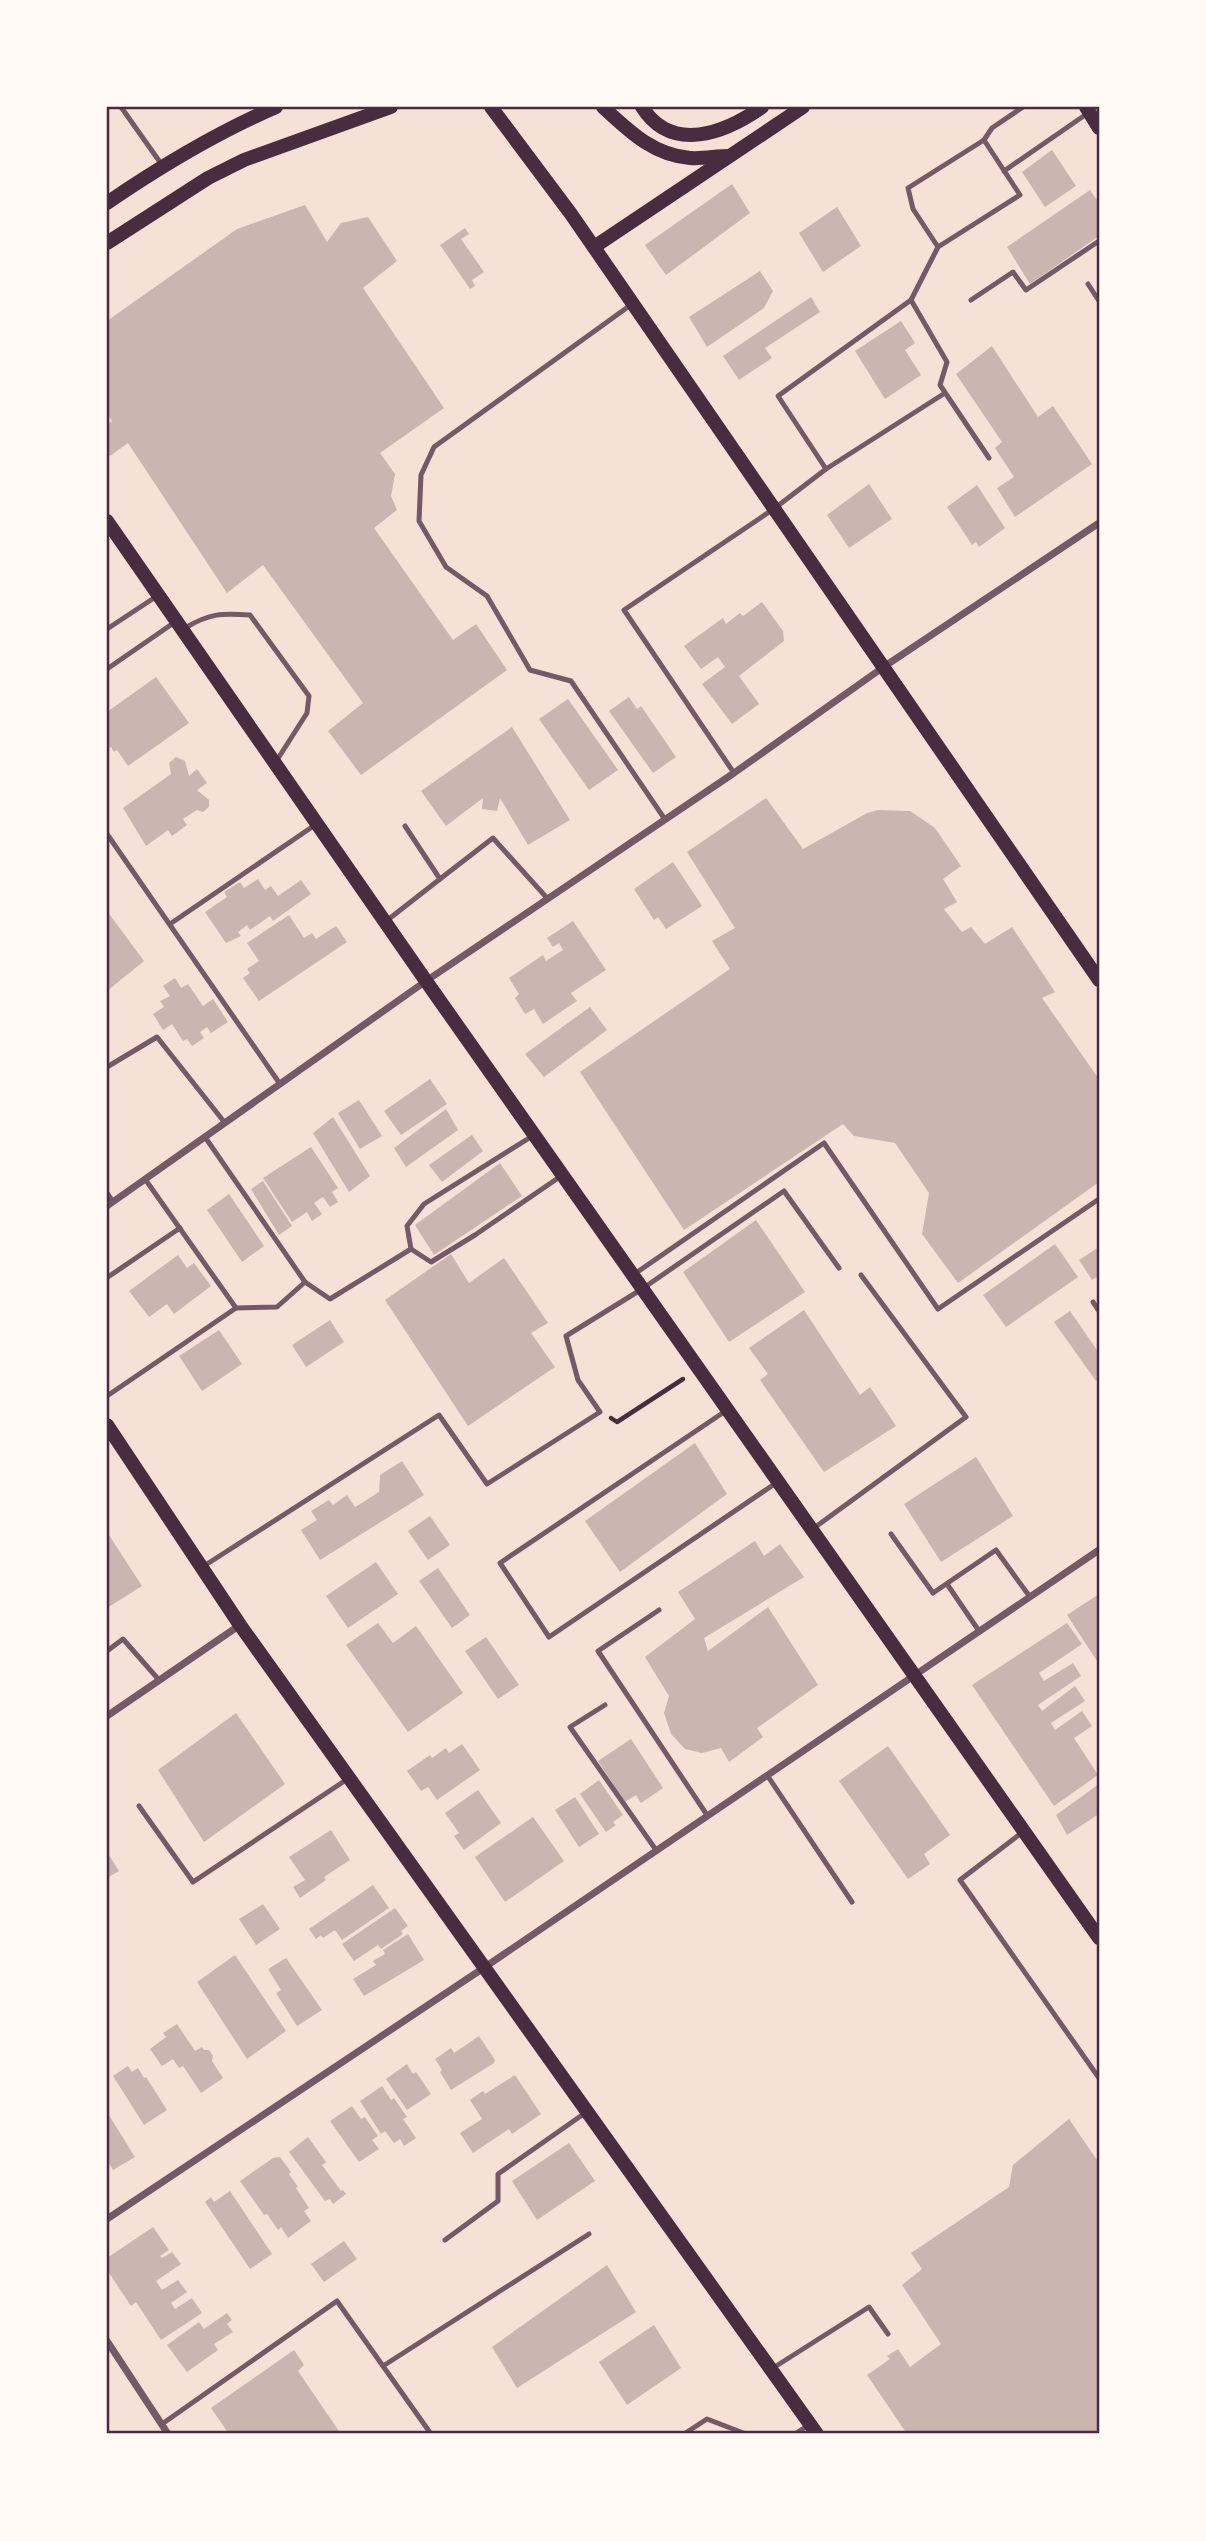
<svg xmlns="http://www.w3.org/2000/svg" width="1206" height="2541" font-family="'Open Sans',sans-serif">
<rect width="100%" height="100%" fill="#f7e1d7"/>
<g fill="#ccb4b1">
<polygon points="1052,150 1076,186 1045,207 1022,172"/>
<polygon points="732,184 750,213 666,275 645,245"/>
<polygon points="1090,190 1099,203 1099,236 1030,284 1007,247"/>
<polygon points="305,205 327,242 341,223 368,217 397,261 363,288 444,408 380,453 395,474 391,496 397,510 374,528 453,640 476,624 507,670 361,775 328,731 363,703 263,565 227,593 128,443 110,456 107,451 107,425 112,421 107,414 107,321 237,229"/>
<polygon points="837,207 861,246 823,272 799,233"/>
<polygon points="465,228 469,234 461,239 484,272 472,280 475,286 470,289 440,245"/>
<polygon points="760,271 773,291 764,308 707,347 689,317"/>
<polygon points="811,297 820,312 765,348 772,358 739,380 723,356"/>
<polygon points="901,321 915,343 905,350 921,375 885,399 855,351"/>
<polygon points="992,346 1038,417 1053,406 1092,464 1015,517 997,488 1014,477 995,448 1002,442 956,374"/>
<polygon points="869,484 892,519 849,548 827,515"/>
<polygon points="977,485 1005,528 979,547 976,542 972,545 947,507"/>
<polygon points="762,602 783,631 784,641 739,676 759,704 732,724 702,684 725,667 718,657 701,669 684,646 723,618 726,624 740,613 743,616"/>
<polygon points="156,677 189,723 128,766 117,750 114,752 111,747 107,750 107,712"/>
<polygon points="629,697 637,709 641,706 676,757 653,773 609,711"/>
<polygon points="568,699 618,770 589,790 539,719"/>
<polygon points="512,727 570,820 528,845 500,798 497,811 482,809 483,798 446,826 421,791"/>
<polygon points="176,757 185,761 189,776 197,769 207,783 197,790 209,800 209,807 203,812 197,810 183,819 187,825 172,836 168,830 146,846 123,808 171,774 169,763"/>
<polygon points="766,798 803,849 867,813 878,810 910,811 935,828 961,866 943,879 957,902 944,909 962,932 971,927 985,944 1012,927 1055,992 1042,998 1099,1079 1099,1182 958,1283 922,1234 929,1193 895,1143 854,1136 843,1124 684,1230 580,1072 730,969 712,941 735,928 687,852"/>
<polygon points="673,862 702,906 666,929 658,917 654,920 634,889"/>
<polygon points="258,879 265,890 271,886 278,896 301,880 311,894 273,921 270,916 250,930 247,925 238,932 241,936 226,943 205,912 227,897 224,892 240,882 244,888"/>
<polygon points="107,911 144,961 107,991"/>
<polygon points="289,915 304,938 312,933 316,939 336,926 347,942 259,1001 243,978 250,973 247,969 259,961 247,943"/>
<polygon points="573,921 606,970 571,993 577,1001 543,1024 534,1009 525,1014 515,998 519,994 509,978 543,955 546,961 563,950 559,943 553,947 547,938"/>
<polygon points="175,978 181,988 188,984 203,1006 213,999 228,1022 211,1033 207,1027 200,1032 204,1038 192,1046 187,1039 183,1041 172,1024 163,1030 153,1014 164,1007 160,1001 170,996 163,986"/>
<polygon points="590,1007 607,1030 544,1077 525,1054"/>
<polygon points="430,1079 447,1104 401,1135 384,1111"/>
<polygon points="359,1100 382,1136 360,1149 338,1113"/>
<polygon points="446,1109 458,1130 406,1167 394,1148"/>
<polygon points="333,1117 370,1176 349,1192 313,1133"/>
<polygon points="472,1135 483,1151 442,1182 429,1165"/>
<polygon points="311,1147 338,1188 332,1192 338,1202 330,1207 323,1197 314,1203 322,1214 312,1221 307,1212 292,1222 263,1178"/>
<polygon points="500,1163 522,1196 434,1255 415,1225"/>
<polygon points="263,1181 292,1226 279,1235 251,1189"/>
<polygon points="229,1194 264,1246 242,1262 207,1210"/>
<polygon points="756,1220 805,1292 729,1342 683,1272"/>
<polygon points="1055,1244 1078,1277 1006,1327 983,1295"/>
<polygon points="1099,1247 1099,1276 1092,1280 1079,1260"/>
<polygon points="451,1254 469,1283 504,1258 548,1323 531,1333 555,1367 468,1426 385,1300"/>
<polygon points="178,1255 187,1268 194,1263 211,1286 174,1314 167,1304 149,1317 129,1291"/>
<polygon points="804,1310 860,1395 870,1387 896,1426 824,1472 760,1380 768,1374 749,1348"/>
<polygon points="1070,1311 1099,1353 1099,1379 1096,1381 1054,1322"/>
<polygon points="330,1320 344,1342 306,1367 292,1345"/>
<polygon points="219,1330 242,1364 202,1391 179,1356"/>
<polygon points="695,1443 727,1494 620,1572 585,1521"/>
<polygon points="976,1457 1013,1516 941,1562 904,1504"/>
<polygon points="402,1461 424,1495 320,1560 301,1530 317,1520 311,1511 329,1500 333,1505 347,1495 355,1507 379,1492 380,1475"/>
<polygon points="430,1516 450,1545 428,1560 408,1531"/>
<polygon points="107,1532 142,1586 107,1608"/>
<polygon points="755,1541 764,1556 780,1544 804,1577 704,1638 708,1651 768,1607 818,1685 757,1728 763,1737 729,1762 721,1748 702,1753 685,1749 671,1734 664,1713 669,1696 645,1657 695,1619 678,1592"/>
<polygon points="376,1562 398,1594 348,1628 326,1596"/>
<polygon points="438,1568 470,1615 452,1628 419,1581"/>
<polygon points="1099,1594 1099,1664 1067,1615"/>
<polygon points="378,1623 393,1643 416,1626 463,1693 408,1732 346,1645"/>
<polygon points="1067,1623 1082,1644 1039,1673 1044,1681 1073,1663 1081,1676 1038,1705 1042,1711 1075,1686 1085,1701 1051,1723 1055,1730 1082,1711 1092,1726 1074,1738 1098,1775 1054,1806 972,1685"/>
<polygon points="486,1637 519,1685 498,1699 465,1651"/>
<polygon points="236,1713 285,1784 204,1842 158,1770"/>
<polygon points="631,1739 663,1788 641,1803 636,1795 625,1802 598,1761"/>
<polygon points="462,1744 480,1770 437,1800 428,1787 421,1791 407,1771 430,1755 432,1758 446,1748 449,1753"/>
<polygon points="888,1746 950,1835 924,1854 930,1864 908,1879 839,1781"/>
<polygon points="599,1780 623,1815 613,1822 616,1825 606,1832 580,1794"/>
<polygon points="1099,1784 1099,1814 1067,1835 1056,1815"/>
<polygon points="478,1790 501,1823 464,1850 454,1836 459,1833 445,1813"/>
<polygon points="575,1797 599,1834 579,1847 555,1810"/>
<polygon points="533,1817 564,1861 505,1902 475,1857"/>
<polygon points="331,1830 350,1860 324,1877 326,1880 300,1898 293,1887 305,1880 289,1857"/>
<polygon points="107,1852 119,1871 107,1878"/>
<polygon points="373,1885 389,1908 342,1940 335,1930 323,1938 321,1935 316,1939 309,1929"/>
<polygon points="263,1904 280,1929 256,1945 239,1919"/>
<polygon points="395,1908 408,1926 401,1931 403,1934 381,1949 378,1945 354,1961 342,1944"/>
<polygon points="408,1934 424,1960 364,1996 353,1979 376,1965 373,1961 385,1954 383,1950"/>
<polygon points="235,1955 286,2031 247,2059 197,1982"/>
<polygon points="286,1958 322,2010 297,2026 276,1993 281,1990 268,1969"/>
<polygon points="177,2024 195,2051 202,2047 204,2050 209,2050 213,2056 212,2061 223,2078 201,2093 183,2066 179,2068 173,2059 162,2066 150,2049 166,2037 163,2033"/>
<polygon points="479,2036 495,2060 494,2063 451,2090 440,2072 442,2070 435,2059 451,2048 454,2053"/>
<polygon points="407,2064 413,2074 416,2072 431,2094 407,2110 386,2079"/>
<polygon points="128,2066 132,2072 138,2068 144,2078 146,2077 167,2110 144,2125 113,2076"/>
<polygon points="515,2075 541,2114 512,2134 509,2129 473,2153 460,2133 482,2119 470,2100 483,2091 485,2094"/>
<polygon points="382,2086 391,2100 394,2098 407,2117 403,2119 416,2138 404,2146 400,2139 394,2143 385,2131 381,2134 360,2101"/>
<polygon points="352,2106 361,2119 365,2117 378,2136 372,2140 379,2149 359,2162 330,2121"/>
<polygon points="107,2112 135,2157 113,2170 107,2160"/>
<polygon points="1069,2119 1099,2163 1099,2434 907,2434 867,2375 890,2359 887,2356 898,2349 910,2367 941,2344 902,2285 922,2269 911,2253 1009,2187 1013,2165"/>
<polygon points="308,2137 326,2162 322,2165 341,2191 343,2190 346,2194 333,2204 330,2199 325,2201 289,2152"/>
<polygon points="569,2143 595,2181 537,2220 512,2181"/>
<polygon points="280,2157 291,2172 289,2174 298,2187 296,2188 309,2208 304,2211 311,2221 288,2238 281,2227 278,2230 267,2214 264,2215 240,2181 273,2158"/>
<polygon points="230,2191 272,2254 250,2269 205,2202 211,2197 214,2202"/>
<polygon points="153,2227 169,2250 160,2256 162,2258 172,2252 181,2264 156,2281 162,2290 178,2280 187,2292 171,2303 175,2309 192,2298 202,2313 161,2340 136,2302 131,2306 107,2270 107,2258"/>
<polygon points="344,2241 357,2259 324,2282 311,2264"/>
<polygon points="607,2265 636,2312 517,2388 492,2347"/>
<polygon points="227,2313 232,2320 227,2324 233,2332 214,2344 218,2350 187,2372 167,2345 199,2322 204,2329"/>
<polygon points="654,2325 681,2368 627,2405 599,2362"/>
<polygon points="294,2350 304,2365 298,2371 341,2434 229,2434 211,2408"/>
</g>
<g fill="none" stroke-linecap="round" stroke-linejoin="round">
<polyline stroke="#4a2c40" stroke-width="4.5" points="611,1418 617,1422 683,1379"/>
<g stroke="#755966" stroke-width="5">
<polyline points="121,107 162,165"/>
<polyline points="984,140 992,128 1023,107"/>
<polyline points="1004,171 1088,113"/>
<polyline points="1088,284 1099,301"/>
<polyline points="911,300 938,247 1020,195 984,140 908,188 913,209 938,247"/>
<polyline points="971,300 1013,272 1026,290 1099,241"/>
<polyline points="632,304 434,447 421,475 419,521 446,567 487,596 530,670 571,681 664,818"/>
<polyline points="945,393 826,469 778,396 911,300 947,362 940,385 989,458"/>
<path d="M185,628c25,-15 37,-15 65,-13l59,81 -2,17 -30,47"/>
<polyline points="107,629 157,596"/>
<polyline points="107,669 175,622"/>
<polyline points="734,773 624,610 775,508 826,469"/>
<polyline points="405,826 440,879 493,838 547,898"/>
<polyline points="107,834 280,1084"/>
<polyline points="385,922 440,879"/>
<polyline points="170,924 315,825"/>
<polyline points="107,1067 157,1037 225,1123"/>
<polyline points="534,1135 424,1204 407,1226 411,1249 431,1262 475,1235 561,1176"/>
<polyline points="205,1137 305,1282"/>
<polyline points="107,1193 113,1202"/>
<polyline points="633,1275 824,1143 938,1309 1099,1199"/>
<polyline points="108,1277 180,1228"/>
<polyline points="1093,1302 1099,1311"/>
<polyline points="236,1308 277,1307 305,1282 330,1299 411,1249"/>
<polyline points="107,1396 236,1308 145,1179"/>
<polyline points="727,1410 500,1563 549,1637 776,1483"/>
<polyline points="814,1528 966,1417 861,1275"/>
<polyline points="891,1534 933,1593 996,1550 1030,1597"/>
<polyline points="204,1566 439,1415 487,1484 600,1412 578,1380 566,1336 642,1289 784,1191 839,1268"/>
<polyline points="947,1584 979,1631"/>
<polyline points="659,1610 598,1651 707,1815"/>
<polyline points="107,1651 123,1639 159,1680"/>
<polyline points="605,1705 570,1727 656,1850"/>
<polyline points="767,1775 852,1902"/>
<polyline points="139,1806 193,1882 349,1778"/>
<polyline points="1024,1831 960,1880 1099,2078"/>
<polyline points="445,2240 498,2201 498,2174 585,2113"/>
<polyline points="383,2366 589,2234"/>
<polyline points="773,2368 869,2307 888,2334"/>
<polyline points="162,2424 337,2301 431,2434"/>
<polyline points="684,2434 707,2419 746,2434"/>
<polyline points="795,2434 810,2424"/>
</g>
<g stroke="#755966" stroke-width="7">
<polyline points="107,1206 426,981 734,773 885,666 1099,523"/>
<polyline points="107,1716 240,1625"/>
<polyline points="107,2219 485,1967 1099,1550"/>
<polyline points="107,2341 168,2434"/>
</g>
<g stroke="#4a2c40" stroke-width="14">
<polyline points="491,107 571,214 642,317 1099,980"/>
<path d="M603,107c26,24 50,48 87,51 13,1 26,-2 38,-2"/>
<path d="M642,107c30,47 83,26 120,0"/>
<polyline points="1086,107 1099,128"/>
<path d="M107,203c54,-37 109,-70 169,-96"/>
<polyline points="107,243 208,178 244,160 391,107"/>
<polyline points="594,247 803,107"/>
<polyline points="107,521 426,981 1099,1938"/>
<polyline points="107,1425 240,1625 817,2434"/>
</g>
</g>
<rect width="1206" height="2541" fill="none" stroke="#fffaf5" stroke-width="217"/>
<rect x="108" y="108" width="990" height="2324" fill="none" stroke="#4a2c40" stroke-width="2.5"/>
</svg>
